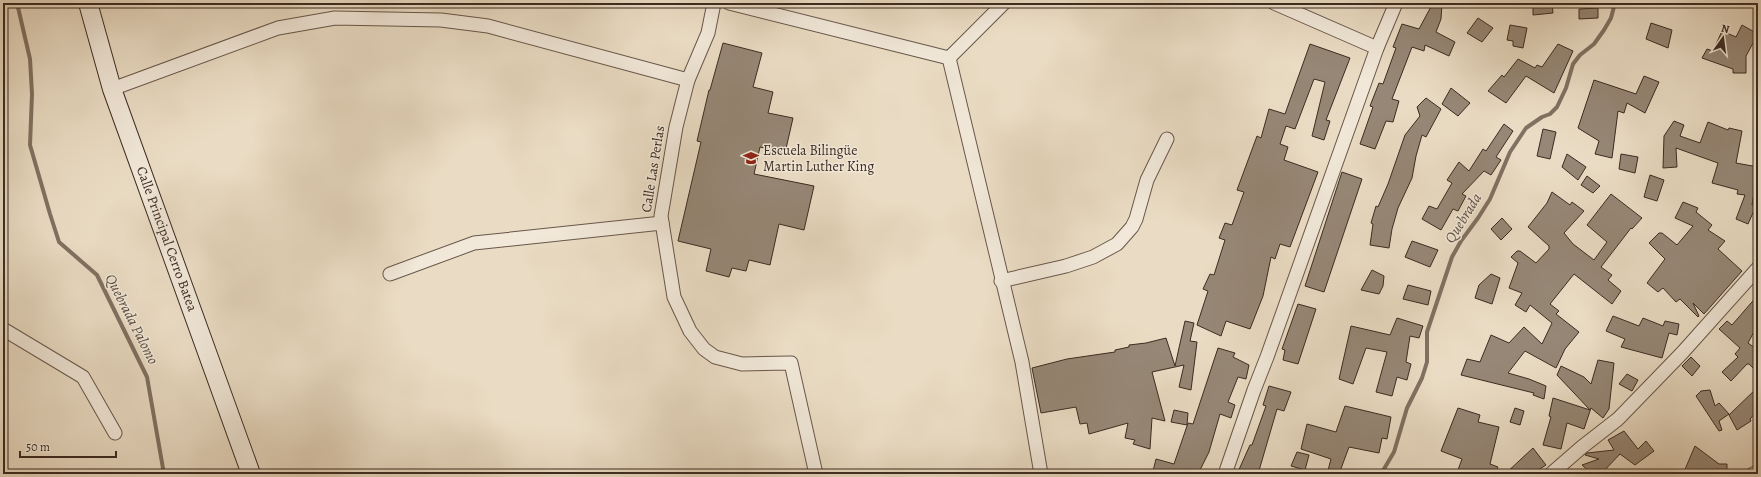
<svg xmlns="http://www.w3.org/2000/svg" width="1761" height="477" font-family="Alegreya,serif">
<rect width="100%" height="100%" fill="#eadcc4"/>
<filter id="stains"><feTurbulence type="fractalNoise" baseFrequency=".005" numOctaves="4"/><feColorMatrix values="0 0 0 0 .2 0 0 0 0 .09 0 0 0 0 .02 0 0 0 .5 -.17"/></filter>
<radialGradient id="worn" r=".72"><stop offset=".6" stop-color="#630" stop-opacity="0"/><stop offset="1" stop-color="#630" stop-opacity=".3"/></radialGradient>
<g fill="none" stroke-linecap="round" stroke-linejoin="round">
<g stroke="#817162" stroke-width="4">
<polyline points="17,3 30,59 32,94 30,145 50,214 59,242 97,275 147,377 164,474"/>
<polyline points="1381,474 1394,452 1407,408 1422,378 1427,362 1427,332 1452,257 1461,241 1478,218 1490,199 1510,152 1526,128 1542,117 1550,114 1557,107 1566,88 1573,64 1580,55 1594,44 1604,30 1611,18 1615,3"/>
</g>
</g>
<g fill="#968776" stroke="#3c2b21">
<polygon points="1433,3 1442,3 1441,19 1436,32 1455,42 1449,56 1425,45 1424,51 1412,47 1392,99 1399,101 1393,122 1386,121 1375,149 1360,144 1373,107 1370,106 1379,83 1383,84 1396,48 1393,47 1402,24 1419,29"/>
<polygon points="1533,3 1552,3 1553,13 1533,15"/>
<polygon points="1598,8 1598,18 1579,19 1579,9"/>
<polygon points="1478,18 1493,28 1482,42 1467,33"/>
<polygon points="1651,23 1672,30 1668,48 1646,39"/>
<polygon points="1510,25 1527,28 1523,48 1513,46 1513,41 1507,40"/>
<polygon points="1742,25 1758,34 1746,56 1746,73 1733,73 1733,69 1702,58 1707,49 1713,51 1722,31 1736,37"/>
<polygon points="723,43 762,53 753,87 773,92 768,113 793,118 785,153 760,147 754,174 814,186 804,230 779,224 770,265 749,260 746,271 732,268 729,277 706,271 711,249 678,241 701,142 697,141 709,90 710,90"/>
<polygon points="1310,44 1350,58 1326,120 1330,121 1324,140 1312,136 1325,82 1314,79 1295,129 1286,126 1280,144 1288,147 1284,160 1318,172 1290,247 1280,244 1275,259 1271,257 1263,296 1250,329 1226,321 1221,336 1197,325 1208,291 1203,289 1210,274 1214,275 1225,240 1219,238 1225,223 1232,225 1244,192 1237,190 1257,136 1261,138 1269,109 1285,114"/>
<polygon points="1558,44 1573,51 1554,93 1526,76 1506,103 1488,91 1502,75 1504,77 1518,59 1535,68 1537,65 1542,67"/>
<polygon points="1644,76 1659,82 1645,113 1627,103 1624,113 1618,111 1612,158 1595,154 1599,141 1578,128 1594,80 1636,94"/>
<polygon points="1451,88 1470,103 1458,116 1442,104"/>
<polygon points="1426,98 1441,109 1426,137 1422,135 1416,156 1412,178 1398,208 1392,229 1389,248 1370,245 1373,224 1371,223 1376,206 1378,207 1388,184 1405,135 1420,116 1417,107"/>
<polygon points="1674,121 1684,125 1680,136 1700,143 1708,122 1728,130 1729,128 1742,131 1736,163 1758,167 1752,205 1756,206 1748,224 1736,219 1745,195 1737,194 1738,190 1712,183 1718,163 1676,148 1677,167 1663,168 1664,136"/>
<polygon points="1504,124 1513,131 1496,157 1501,160 1491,175 1484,171 1462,194 1466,196 1458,211 1453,209 1441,230 1422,219 1429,206 1437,209 1452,183 1447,180 1459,162 1469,171 1483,149 1486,151"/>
<polygon points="1543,129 1556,132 1550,159 1537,156"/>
<polygon points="1567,154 1586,167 1578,180 1562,167"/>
<polygon points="1621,154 1638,157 1635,173 1619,169"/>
<polygon points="1342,172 1362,179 1324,292 1305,286"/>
<polygon points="1650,175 1664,180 1657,201 1644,197"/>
<polygon points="1587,176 1600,186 1593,193 1581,185"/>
<polygon points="1552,192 1570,205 1572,202 1584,211 1564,233 1573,244 1594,260 1607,242 1587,225 1611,194 1642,218 1632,229 1631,228 1601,267 1612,275 1608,280 1621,291 1612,304 1574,274 1550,304 1559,311 1556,314 1579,332 1565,349 1556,368 1525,351 1508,373 1529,379 1546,386 1544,399 1533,395 1534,393 1461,375 1467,359 1480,362 1491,335 1509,343 1524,327 1542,344 1552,323 1530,305 1526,312 1515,305 1522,293 1509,288 1518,263 1511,257 1517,251 1520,251 1536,263 1549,249 1549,246 1528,227 1547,203"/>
<polygon points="1683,202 1698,208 1696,212 1712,225 1708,230 1725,241 1718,249 1742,271 1704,314 1693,303 1699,316 1698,317 1680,299 1676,302 1663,288 1658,292 1647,283 1665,259 1649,243 1659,233 1662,233 1677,245 1693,226 1675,218"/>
<polygon points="1502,218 1512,229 1501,240 1491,229"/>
<polygon points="1412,241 1438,250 1430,267 1405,257"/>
<polygon points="1372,270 1384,276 1383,286 1379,294 1361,290"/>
<polygon points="1491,274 1500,278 1492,304 1475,298 1479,285"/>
<polygon points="1408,285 1431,291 1428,305 1403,299"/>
<polygon points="1758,295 1758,324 1748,343 1758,350 1758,373 1749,364 1747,364 1731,381 1722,372 1738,357 1735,354 1740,348 1719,329 1727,321 1732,325"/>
<polygon points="1298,304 1316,309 1298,364 1283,360 1285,350 1282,349"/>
<polygon points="1613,316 1639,326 1643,318 1663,326 1665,321 1679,324 1677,335 1669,333 1662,358 1621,347 1625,339 1606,331"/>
<polygon points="1397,318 1423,326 1419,338 1410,336 1406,362 1411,364 1407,380 1397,377 1392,396 1376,392 1387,352 1366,348 1353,384 1339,379 1351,326 1390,335"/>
<polygon points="1185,321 1194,323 1190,341 1197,342 1191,390 1179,387 1184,365 1152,372 1165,421 1152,418 1150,449 1133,444 1135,440 1125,438 1128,423 1089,434 1087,423 1080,424 1076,407 1041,413 1032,368 1067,359 1115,352 1115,350 1129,347 1129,345 1146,343 1166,338 1175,366"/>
<polygon points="1218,348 1235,353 1233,357 1249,365 1246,379 1238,377 1228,402 1235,405 1231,418 1220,414 1209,452 1198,474 1164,474 1153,471 1156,459 1174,464 1188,423 1193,424"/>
<polygon points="1691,357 1700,366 1692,376 1682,366"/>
<polygon points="1598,360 1614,363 1609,409 1603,418 1591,408 1584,429 1567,423 1561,449 1543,445 1551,417 1549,416 1553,398 1590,410 1557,375 1561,366 1584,377 1591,384"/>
<polygon points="1627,374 1638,380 1632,391 1619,384"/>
<polygon points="1269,386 1291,392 1284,411 1277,409 1258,474 1237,474 1250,445 1252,445 1266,406 1263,405"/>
<polygon points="1758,387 1758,410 1750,419 1751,421 1737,430 1729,415"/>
<polygon points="1710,390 1715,406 1719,403 1729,414 1719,421 1722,430 1719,431 1696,396 1701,391"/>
<polygon points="1345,406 1391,417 1387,439 1382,438 1379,453 1349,447 1339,474 1327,474 1331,459 1301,449 1307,424 1336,432"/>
<polygon points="1458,408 1480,415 1478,422 1499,427 1490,464 1498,467 1494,474 1470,474 1458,470 1462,459 1441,451"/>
<polygon points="1515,408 1524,411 1520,425 1510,422"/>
<polygon points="1174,410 1188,413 1187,425 1171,422"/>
<polygon points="1624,431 1638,449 1646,441 1654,451 1635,465 1620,454 1601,474 1592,474 1582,465 1599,459 1585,455 1587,453 1614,450 1608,440"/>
<polygon points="1695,446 1719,464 1727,464 1727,474 1683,474"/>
<polygon points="1533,448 1546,465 1532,474 1505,474"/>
<polygon points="1297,452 1309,455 1305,470 1291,466"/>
</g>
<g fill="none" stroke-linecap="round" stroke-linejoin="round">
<defs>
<g id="street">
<polyline points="714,3 708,33 688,80 676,127 661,216 674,297 690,331 704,349 715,357 742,364 791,363 816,474"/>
<polyline points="729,3 949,58"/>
<polyline points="1274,3 1377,48"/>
<polyline points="949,58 1022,362 1041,474"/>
<polyline points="949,58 1004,3"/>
<polyline points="112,89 278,28 335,18 441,20 488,26 688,80"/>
<polyline points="390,274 474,243 662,223"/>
<polyline points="1001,281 1066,266 1093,257 1117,244 1132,227 1136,219 1147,180 1167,139"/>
<polyline points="3,329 83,377 115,433"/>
<polyline points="1225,474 1254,390 1267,357 1377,48 1396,3"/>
<polyline points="1551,474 1582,447 1618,419 1682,353 1758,268"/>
<polyline points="1753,474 1758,472"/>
</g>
<polyline id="secondary" points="88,3 112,89 251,474"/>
</defs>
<use href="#street" stroke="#68574a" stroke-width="15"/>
<use href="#secondary" stroke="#3c2b21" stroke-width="20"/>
<use href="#street" stroke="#f1e8d9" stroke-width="13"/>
<use href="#secondary" stroke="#f1e8d9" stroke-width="18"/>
</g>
<defs>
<symbol id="school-bare" viewBox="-9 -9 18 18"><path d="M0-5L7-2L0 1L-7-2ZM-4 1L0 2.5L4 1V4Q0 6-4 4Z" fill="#8f2418" stroke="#f1e8d9" stroke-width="2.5" paint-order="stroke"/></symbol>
</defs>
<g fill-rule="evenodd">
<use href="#school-bare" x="740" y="147" width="22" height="22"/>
</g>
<g text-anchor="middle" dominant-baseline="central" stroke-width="3" stroke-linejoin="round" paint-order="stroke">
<g font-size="14" fill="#3c2b21" stroke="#f1e8d9" text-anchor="start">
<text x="763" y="150">Escuela Bilingüe<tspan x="763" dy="16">Martin Luther King</tspan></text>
</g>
<g font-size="14" fill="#3c2b21" stroke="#f1e8d9">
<text transform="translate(653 169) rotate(-81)">Calle Las Perlas</text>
<text transform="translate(167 239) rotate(70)">Calle Principal Cerro Batea</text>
</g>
<g font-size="15" font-style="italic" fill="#5e4e41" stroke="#f1e8d9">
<text transform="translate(1463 218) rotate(-58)">Quebrada</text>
<text transform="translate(132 319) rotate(63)">Quebrada Palomo</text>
</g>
</g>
<rect width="1761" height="477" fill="none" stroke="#eadcc4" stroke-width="16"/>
<rect x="4" y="4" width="1753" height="469" fill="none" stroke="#3c2b21" stroke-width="2"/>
<rect x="8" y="8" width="1745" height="461" fill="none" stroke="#3c2b21"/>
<g transform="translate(1723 38) rotate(14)" stroke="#f1e8d9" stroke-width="3" paint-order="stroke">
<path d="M0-3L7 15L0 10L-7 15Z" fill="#3c2b21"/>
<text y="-6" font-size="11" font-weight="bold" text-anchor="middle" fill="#3c2b21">N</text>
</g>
<path d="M20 451v6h96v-6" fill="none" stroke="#3c2b21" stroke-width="2"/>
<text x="26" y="451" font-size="12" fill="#3c2b21" stroke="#f1e8d9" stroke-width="3" paint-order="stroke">50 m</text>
<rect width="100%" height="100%" filter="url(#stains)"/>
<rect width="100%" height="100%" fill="url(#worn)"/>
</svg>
